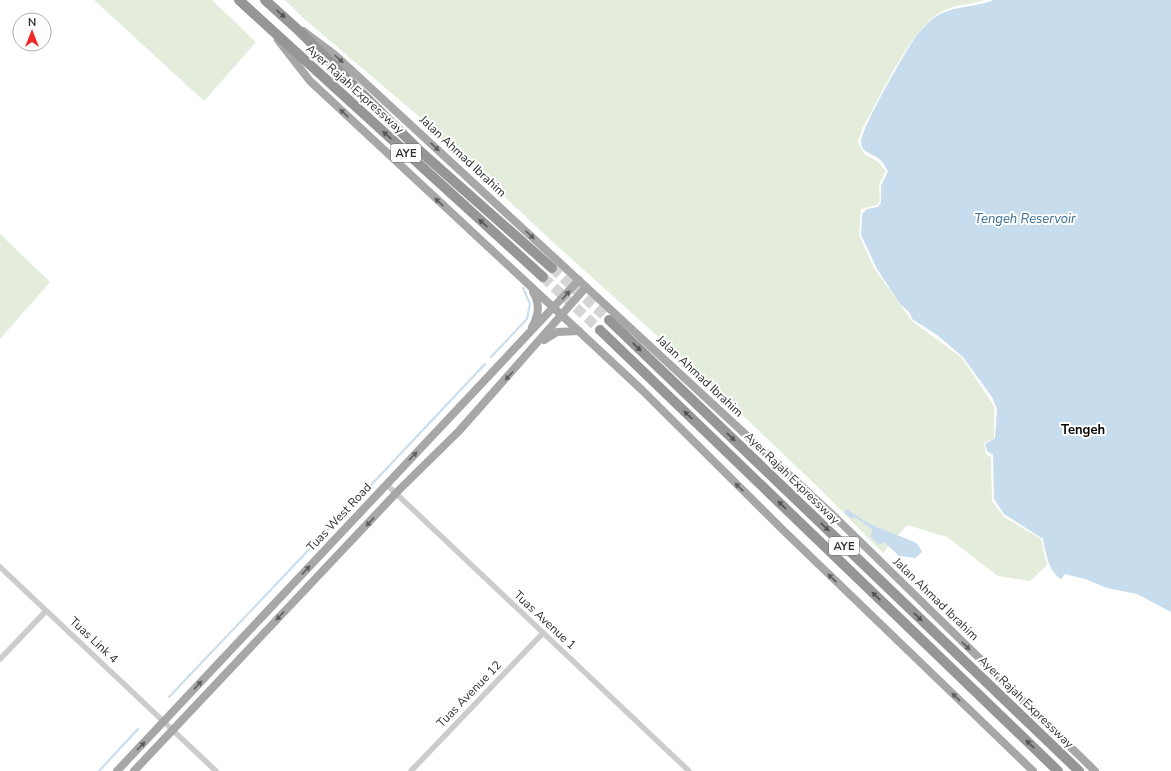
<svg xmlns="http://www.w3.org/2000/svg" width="1171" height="771" font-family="'Nunito Sans',sans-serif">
<rect width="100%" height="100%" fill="#fff"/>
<g fill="#e4eddc">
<polygon points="94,0 212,0 256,42 204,101"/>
<path d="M285,0h700c-14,5 -28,4 -42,11 -31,14 -63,87 -81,118l-4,13 6,12 14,8 8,9 -7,13 1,17 -3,4 -16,4 -2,26 15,33 38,53 50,37 32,48v32l-10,5 2,12 5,2 1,44 12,16 37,22 6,26 -17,16 -32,-5 -51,-39 -40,-12 -24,28 -63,-64 -128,-122 -135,-121 -134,-126 -121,-103z"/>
<polygon points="0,234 50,282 0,339"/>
</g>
<g fill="#c7ddee">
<path d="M993,0h178v612l-34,-18 -30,-6 -22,-9 -20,-5 -4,5c-13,-8 -15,-26 -18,-40l-39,-25 -10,-15 -1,-44 -6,-4 -2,-7 10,-6 2,-29 -5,-12 -29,-40 -26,-22 -25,-16 -2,-6 -10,-9 -23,-35 -16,-34 1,-21 5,-5 11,-2 3,-5v-16l7,-15c-3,-4 -5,-10 -9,-12 -6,-5 -16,-6 -18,-15 -2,-13 45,-93 55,-108 5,-6 13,-15 19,-19 18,-12 40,-9 58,-17z"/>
<path d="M847,509c21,17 42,22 65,32 4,1 9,7 10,11l-7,6 -16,-2 -15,-14 -5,3 -9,-9 3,-6 -18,-13 -3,2 -8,-7z"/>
</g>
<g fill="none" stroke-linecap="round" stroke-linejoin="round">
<g stroke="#c7ddee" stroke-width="2">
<polyline points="491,357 527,319 530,304 523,288"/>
<polyline points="340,518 485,364"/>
<polyline points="326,532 333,525"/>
<polyline points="169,697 319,539"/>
<polyline points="99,771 138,729"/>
</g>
<g stroke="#d5d5d5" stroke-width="10" stroke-dasharray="10 5" stroke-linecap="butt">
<polyline points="552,268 609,320"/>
<polyline points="543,277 600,330"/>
</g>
<g stroke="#ccc" stroke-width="5.5">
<polyline points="386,484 689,771"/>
<polyline points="0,567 216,771"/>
<polyline points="0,659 46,611"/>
<polyline points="411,771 543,633"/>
</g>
<g stroke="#a7a7a7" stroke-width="8">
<polyline points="303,31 335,55 837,519 1095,771"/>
<polyline points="278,40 310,81 642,390 784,531 1033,771"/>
<path d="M532,327c7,-12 8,-24 1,-35"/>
<polyline points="544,340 557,332 579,331"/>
<polyline points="117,771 579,280"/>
<polyline points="134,771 400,489 459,431 586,287"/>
</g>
<g stroke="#969696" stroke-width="10">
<polyline points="239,0 543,277"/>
<polyline points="265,0 296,28 421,152 552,268"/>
<polyline points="609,320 1079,771"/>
<polyline points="600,330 1058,771"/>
</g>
</g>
<defs><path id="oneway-solid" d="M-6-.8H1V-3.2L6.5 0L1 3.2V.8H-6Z"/></defs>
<g fill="#535353">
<use href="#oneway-solid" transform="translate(281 14) rotate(42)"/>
<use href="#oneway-solid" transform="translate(387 135) rotate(-138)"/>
<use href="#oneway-solid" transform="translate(483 223) rotate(-138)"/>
<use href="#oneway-solid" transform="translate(637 347) rotate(44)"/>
<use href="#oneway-solid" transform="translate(688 415) rotate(-136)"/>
<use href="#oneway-solid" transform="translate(731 437) rotate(44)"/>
<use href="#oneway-solid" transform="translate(782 505) rotate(-136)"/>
<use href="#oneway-solid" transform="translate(825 527) rotate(44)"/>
<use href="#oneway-solid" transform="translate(876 596) rotate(-136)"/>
<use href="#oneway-solid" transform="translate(918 617) rotate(44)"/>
<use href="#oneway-solid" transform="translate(1030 744) rotate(-136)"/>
</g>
<g fill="#5f5f5f">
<use href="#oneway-solid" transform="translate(339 59) rotate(42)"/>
<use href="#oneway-solid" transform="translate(344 113) rotate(-137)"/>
<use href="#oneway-solid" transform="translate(435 147) rotate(43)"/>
<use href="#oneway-solid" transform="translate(439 202) rotate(-137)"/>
<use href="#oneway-solid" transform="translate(530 235) rotate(43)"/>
<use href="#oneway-solid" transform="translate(566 295) rotate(-48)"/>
<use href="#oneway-solid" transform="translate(509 376) rotate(132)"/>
<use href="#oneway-solid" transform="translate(413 456) rotate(-46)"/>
<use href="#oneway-solid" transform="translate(739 487) rotate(-136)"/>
<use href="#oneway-solid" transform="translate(370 522) rotate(133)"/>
<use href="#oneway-solid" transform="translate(306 570) rotate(-47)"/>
<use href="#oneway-solid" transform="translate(832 578) rotate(-136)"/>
<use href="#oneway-solid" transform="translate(280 616) rotate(133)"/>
<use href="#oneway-solid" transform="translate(966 646) rotate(44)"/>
<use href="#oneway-solid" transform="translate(198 685) rotate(-47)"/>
<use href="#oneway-solid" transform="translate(956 697) rotate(-136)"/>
<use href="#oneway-solid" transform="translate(141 746) rotate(-46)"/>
</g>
<g text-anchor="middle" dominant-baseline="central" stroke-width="4" stroke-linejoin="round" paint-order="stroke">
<g fill="#fff" stroke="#6d6d6d" stroke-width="1">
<rect x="391" y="144" width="30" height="18" rx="3"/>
<rect x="829" y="537" width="30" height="18" rx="3"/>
</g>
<g font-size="11" font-weight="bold" fill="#2f2f2f">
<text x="406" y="153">AYE</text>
<text x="844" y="546">AYE</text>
</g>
<g font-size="12" fill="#2f2f2f" stroke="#fff">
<text transform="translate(355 89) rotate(42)">Ayer Rajah Expressway</text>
<text transform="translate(463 156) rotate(43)">Jalan Ahmad Ibrahim</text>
<text transform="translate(700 376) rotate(43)">Jalan Ahmad Ibrahim</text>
<text transform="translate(792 478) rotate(44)">Ayer Rajah Expressway</text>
<text transform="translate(339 517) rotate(-47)">Tuas West Road</text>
<text transform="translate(936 599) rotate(44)">Jalan Ahmad Ibrahim</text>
<text transform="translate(545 620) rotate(43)">Tuas Avenue 1</text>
<text transform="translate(94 640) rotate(43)">Tuas Link 4</text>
<text transform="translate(469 694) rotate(-46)">Tuas Avenue 12</text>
<text transform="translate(1026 702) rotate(44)">Ayer Rajah Expressway</text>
</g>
<g font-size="13" font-style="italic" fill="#386c96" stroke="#fff">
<text x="1025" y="219">Tengeh Reservoir</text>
</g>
<g font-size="13" font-weight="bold" fill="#000" stroke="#fff">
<text x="1083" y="430">Tengeh</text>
</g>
</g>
<g transform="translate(32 32)"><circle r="19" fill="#ffffff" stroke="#acacac"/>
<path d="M0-3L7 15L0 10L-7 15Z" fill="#f0282b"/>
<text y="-6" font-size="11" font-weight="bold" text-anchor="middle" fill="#2f2f2f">N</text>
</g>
</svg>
